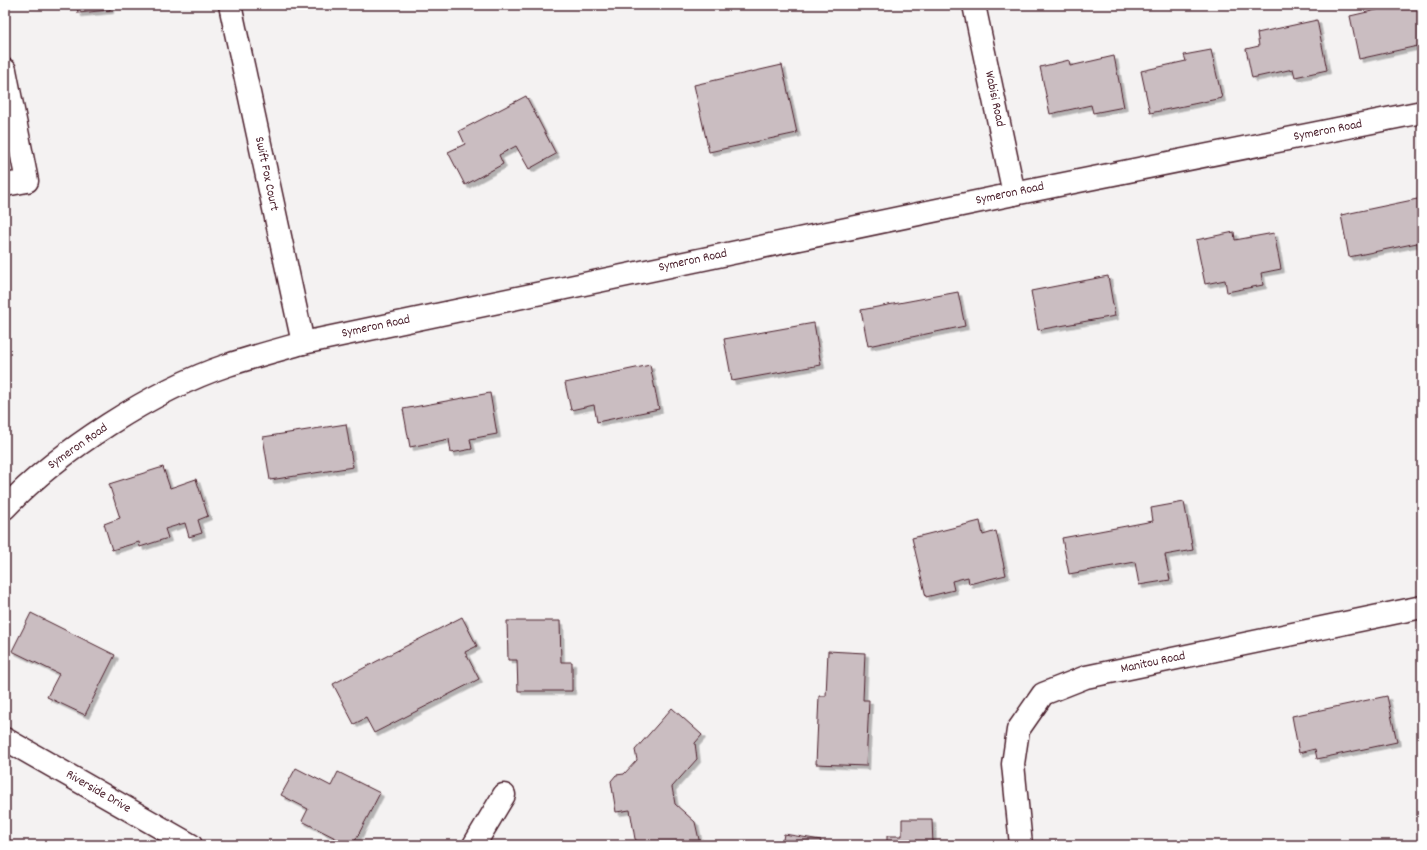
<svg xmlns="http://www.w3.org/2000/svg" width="1427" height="850" font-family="Dekko,sans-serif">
<defs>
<filter id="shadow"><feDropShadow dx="3.5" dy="3.5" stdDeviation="0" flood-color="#0004"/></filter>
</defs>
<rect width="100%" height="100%" fill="#f4f2f2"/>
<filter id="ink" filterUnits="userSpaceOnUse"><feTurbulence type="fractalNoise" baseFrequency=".025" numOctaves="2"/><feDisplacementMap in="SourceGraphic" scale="8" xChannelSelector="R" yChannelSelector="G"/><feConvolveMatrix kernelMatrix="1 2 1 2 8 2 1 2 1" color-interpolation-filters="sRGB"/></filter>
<g filter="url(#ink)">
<g fill="#cabdc1" stroke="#4a1f2b" filter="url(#shadow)">
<polygon points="77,5 110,5 110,10 78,13"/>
<polygon points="1398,5 1422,5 1422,45 1359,59 1350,16"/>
<polygon points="1317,20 1327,70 1295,77 1293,69 1252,78 1246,49 1259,46 1257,33"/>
<polygon points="1211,50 1222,98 1150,113 1141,71 1186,61 1184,55"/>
<polygon points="1114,56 1124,107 1093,113 1091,105 1050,114 1040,67 1069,60 1070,66"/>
<polygon points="782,65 797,133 709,152 694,85"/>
<polygon points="526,96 556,154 529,169 516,146 499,155 503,164 465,185 448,152 465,144 459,131"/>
<polygon points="1422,198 1422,242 1349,257 1341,215"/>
<polygon points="1234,232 1235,240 1274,233 1281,269 1261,273 1263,285 1227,292 1225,280 1205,284 1196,240"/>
<polygon points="1108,276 1115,316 1038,330 1031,291"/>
<polygon points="958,292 965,326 868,346 861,310"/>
<polygon points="814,323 821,365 732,381 724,339"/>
<polygon points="650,365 659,409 597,422 594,405 571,410 565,383"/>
<polygon points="490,393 497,434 470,439 472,449 451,453 449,439 410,447 403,409"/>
<polygon points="346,424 353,467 270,480 263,437"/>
<polygon points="163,467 170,488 196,479 208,516 198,520 202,533 189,537 185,523 165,529 168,538 140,547 139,542 112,550 104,524 120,518 109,484"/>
<polygon points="1184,502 1193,550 1165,555 1170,580 1139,585 1135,562 1069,574 1062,538 1153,521 1151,508"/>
<polygon points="980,521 983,535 996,531 1006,575 969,584 968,577 952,581 954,590 926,597 912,538"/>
<polygon points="31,613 115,655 85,715 47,697 59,674 12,651"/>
<polygon points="462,617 477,646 465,652 479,679 374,733 366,718 354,724 333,684"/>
<polygon points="507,621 560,621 561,662 572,662 572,691 518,691 517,660 508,660"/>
<polygon points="828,651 865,653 863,700 869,700 866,766 816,764 819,696 826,696"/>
<polygon points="1387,696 1397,742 1317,759 1315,749 1299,753 1292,716"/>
<polygon points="672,708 702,735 695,743 697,759 672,787 675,804 695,822 700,844 642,845 635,839 630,810 616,812 611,781 616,775 624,774 637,760 635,750"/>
<polygon points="296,768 331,786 338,772 380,793 353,845 349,845 302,821 308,809 281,795"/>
<polygon points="902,819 932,819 933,845 887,845 887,836 902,836"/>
<polygon points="784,834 821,840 820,845 782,845"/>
</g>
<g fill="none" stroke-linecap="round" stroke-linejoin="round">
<defs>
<g id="street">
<polyline points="230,5 303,343"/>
<polyline points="974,5 1014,194"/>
<polyline points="5,70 27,181 5,185"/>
<polyline points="474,845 504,795"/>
<polyline points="1021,845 1013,764 1018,730 1043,694 1086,677 1422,607"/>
</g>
<g id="secondary">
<path d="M5,508c54,-57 148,-118 223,-143 24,-8 50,-15 75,-22l711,-149 408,-82"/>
<polyline points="5,739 191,845"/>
</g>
</defs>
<use href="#street" stroke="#4a1f2b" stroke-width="25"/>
<use href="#secondary" stroke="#4a1f2b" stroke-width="25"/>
<use href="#street" stroke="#fff" stroke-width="22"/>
<use href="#secondary" stroke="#fff" stroke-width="22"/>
</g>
</g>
<g text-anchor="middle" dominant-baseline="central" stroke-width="3.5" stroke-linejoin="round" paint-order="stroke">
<g font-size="13" fill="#4a1f2b" stroke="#fff">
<text transform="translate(994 99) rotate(78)">Wabisi Road</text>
<text transform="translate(1328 131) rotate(-11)">Symeron Road</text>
<text transform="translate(266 174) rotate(78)">Swift Fox Court</text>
<text transform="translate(1010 194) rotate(-12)">Symeron Road</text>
<text transform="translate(693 261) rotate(-12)">Symeron Road</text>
<text transform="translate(376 327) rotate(-12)">Symeron Road</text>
<text transform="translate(78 447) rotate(-35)">Symeron Road</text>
<text transform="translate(1153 663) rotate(-12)">Manitou Road</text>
<text transform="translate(98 792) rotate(30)">Riverside Drive</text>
</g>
</g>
<rect width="1427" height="850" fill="none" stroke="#fff" stroke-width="20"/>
<rect x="10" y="10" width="1407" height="830" fill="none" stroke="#4a1f2b" stroke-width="1.5" filter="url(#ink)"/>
</svg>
